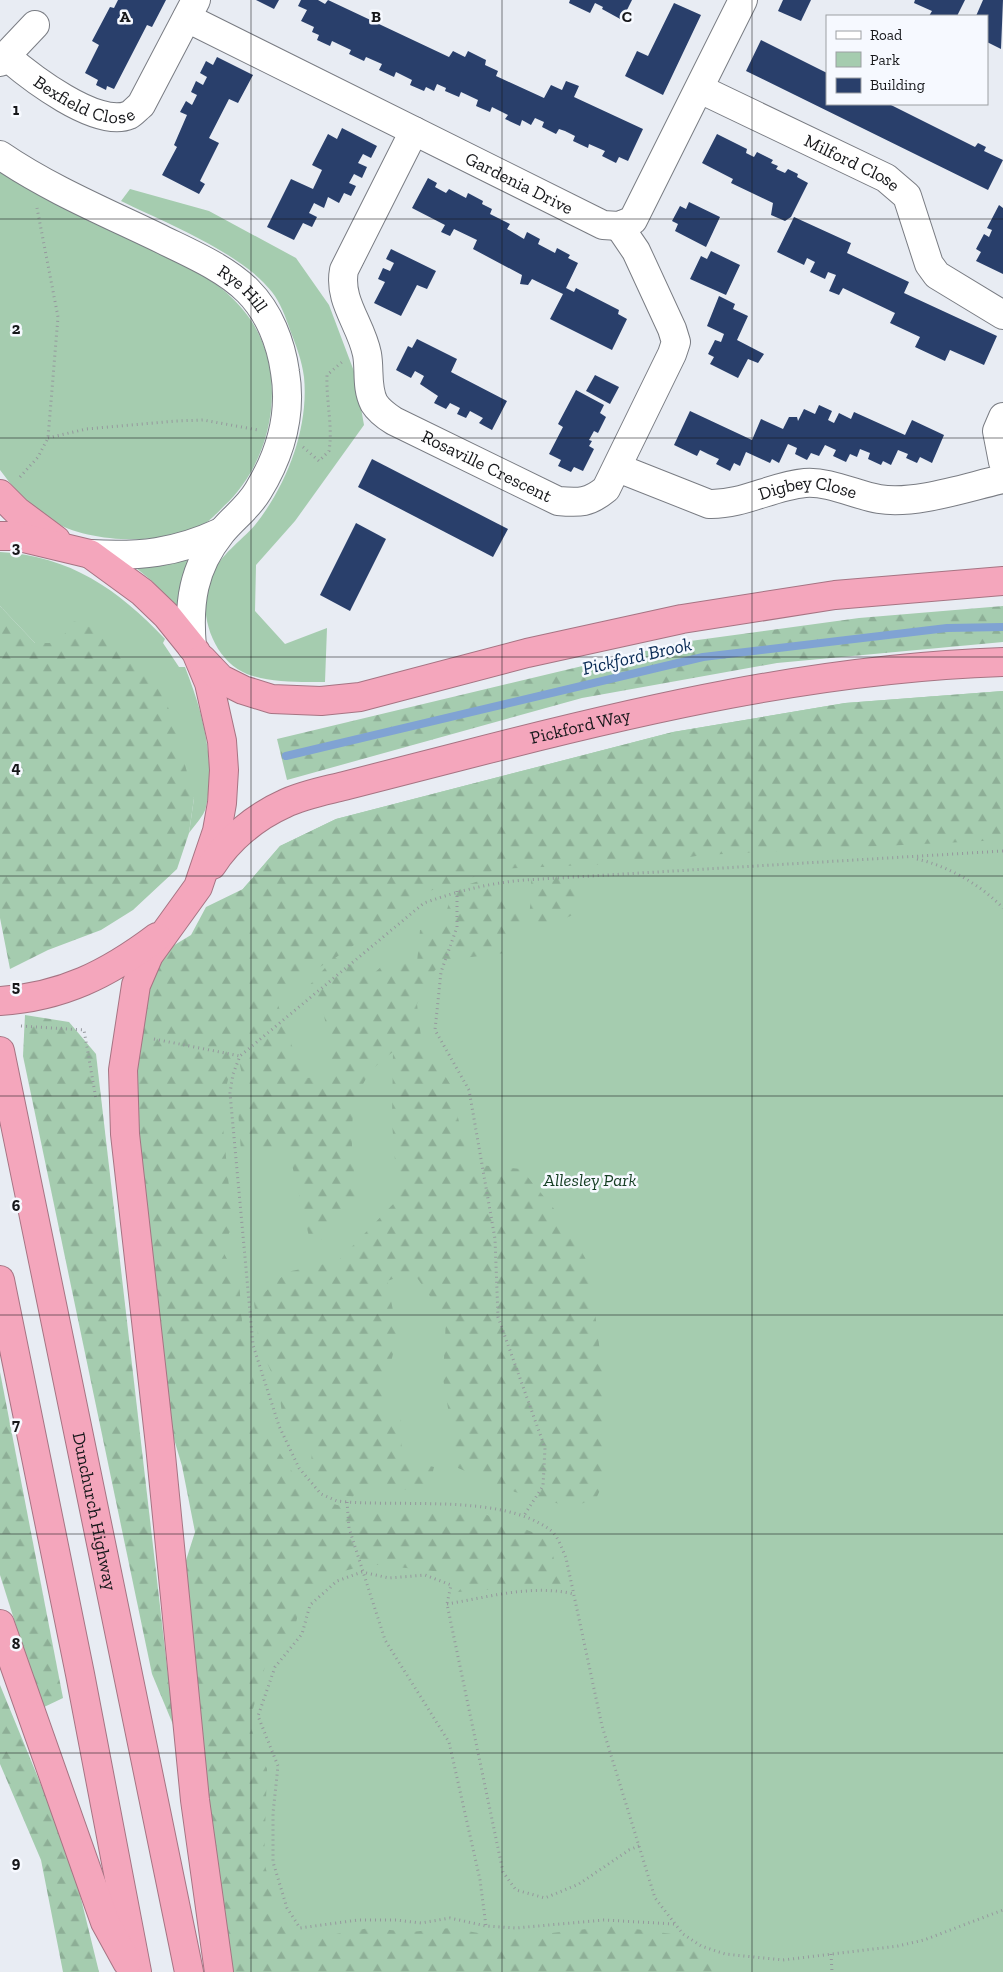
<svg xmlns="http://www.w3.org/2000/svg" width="1003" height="1972" font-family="'Zilla Slab',serif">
<defs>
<pattern id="forest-firs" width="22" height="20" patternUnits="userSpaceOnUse" patternTransform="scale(1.25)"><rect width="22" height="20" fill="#a5ccaf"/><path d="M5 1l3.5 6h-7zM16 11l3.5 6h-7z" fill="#8dae96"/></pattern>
</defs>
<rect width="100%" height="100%" fill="#e8ecf3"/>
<g fill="#a5ccaf">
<path d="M0,171l15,10c36,19 72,37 109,54 41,21 91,39 120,76 47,57 31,148 -20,195 -6,6 -13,14 -20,18 -38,22 -116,20 -153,-4 -20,-12 -37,-31 -51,-50z"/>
<path d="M130,189l79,22 87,47 33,47 26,69 9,51 -69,96 -39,44 -1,46 30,33 42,-16 -2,54c-23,0 -50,1 -72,-6 -39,-11 -58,-64 -42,-100 10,-22 29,-34 44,-51 32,-40 54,-97 49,-148 -2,-16 -8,-32 -14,-47 -4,-12 -10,-28 -18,-38 -30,-39 -106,-69 -151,-91z"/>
<path d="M0,552c70,4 118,37 165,87l-2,4 16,24h6c17,43 31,93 21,140 -2,9 -12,19 -17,26l5,-35 -136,-155h-23l-35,-37z"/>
<polygon points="166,558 194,559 179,609 152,581 130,563"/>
<polygon points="1003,691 1003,1972 254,1972 165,1069 235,898 280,846 336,819 673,732 845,703"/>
</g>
<g fill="url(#forest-firs)" fill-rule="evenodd">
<polygon points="0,606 35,643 58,643 74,621 114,636 155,675 172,717 194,798 189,833 177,869 133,910 101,930 48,950 10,969 0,918"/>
<polygon points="1003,606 1003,642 777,663 582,698 287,780 277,739 683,642 859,618"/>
<path d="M1003,691v149l-300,15 -48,7 -156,7 -76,24 -20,12 -31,28 -37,25 38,16 17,-15 27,4 3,-33 21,-3 13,-38 28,-9 36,33 11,3 3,-25 -2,-19 41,1 9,16 -3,24 -24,11 -20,-3 -17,2 -11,30 -51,6 -19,11 -18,34 4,33 29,47 19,80 52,5 44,53 24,43 14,111 1,105 -8,18 -25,8 -56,-15 -57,-24 -15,-90 3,-59 -33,-47 -26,9 11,54 -12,46 -5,33 20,5 1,40 32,8 -7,29c-23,-7 -43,-15 -68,-11l-6,12c-22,-4 -28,-7 -42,-23l1,-32 -30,-28 -3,-25 -20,-44 -5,-43 33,-30 51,-11 60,-62 -6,-77 1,-70c-53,34 -43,96 -34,150l-47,47 -20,-84 -9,-18 -42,4 -3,-41 10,-8 -12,-55 -15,61 12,118 -12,22 18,33 4,53 22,97 44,66 53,15 125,3 61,23 13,46 -104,8 7,-6 -22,-14 -72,-8 -37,10 -32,27 -6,26 -29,36 -17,60 18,46 -3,93 13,48 26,30 66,-12 42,4 39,-4 34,6h59l70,-8 59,8 52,30 2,8h-497l-48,-396 14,-44 -13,-66 -16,-54 -29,-287 1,-59 13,-89 15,-27 25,-15 15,-28 37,-18 37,-43 56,-27 337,-87 172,-29zM333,959l-26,29 17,27 7,38 1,24 -29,1 -27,-79c20,-12 36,-29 57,-40z"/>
<polygon points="25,1015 69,1022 96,1054 174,1727 152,1674 23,1056"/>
<polygon points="0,1372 63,1698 42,1708 0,1575"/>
<polygon points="0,1685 71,1858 99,1972 63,1972 41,1860 0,1764"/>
</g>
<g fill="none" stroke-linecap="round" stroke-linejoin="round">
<polyline stroke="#80a3d3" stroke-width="8" points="286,756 703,657 947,628 1003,627"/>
</g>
<g fill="#293f6b">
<polygon points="118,0 166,0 152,27 147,25 114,89 107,86 106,90 96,85 98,80 85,73 99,45 92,41 110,7 114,8"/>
<polygon points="256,0 279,0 274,9"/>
<polygon points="301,0 318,0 325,4 328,0 449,57 453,51 465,57 468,51 486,60 485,65 498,71 496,76 544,98 551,85 562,90 566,81 579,86 574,97 643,129 628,161 619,157 616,163 602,156 605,151 589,144 588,148 573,141 575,136 565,131 559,129 556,134 542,127 544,122 535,118 531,125 522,120 520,126 505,119 508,115 492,107 490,112 476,106 478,100 461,92 459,97 445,91 446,88 437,84 434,91 426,87 424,91 410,85 412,80 396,72 394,77 379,70 382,64 366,57 364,61 349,54 351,50 332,41 330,46 317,40 319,35 312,32 314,27 301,21 307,10 298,6"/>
<polygon points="570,0 632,0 622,20 602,9 603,7 595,3 590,13 569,3"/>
<polygon points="783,0 811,0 801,21 778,11"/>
<polygon points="915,0 965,0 957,16 929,16 932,11 914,3"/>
<polygon points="983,0 1003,0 1001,49 987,42 987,16 976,16"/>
<polygon points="674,3 701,15 663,95 625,76 637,51 648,56"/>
<polygon points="761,40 827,73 827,104 889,104 975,147 978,143 986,147 984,151 1003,160 988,190 746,71"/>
<polygon points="217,57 253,75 238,103 229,99 209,138 219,143 200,181 205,184 199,194 162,175 177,147 174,145 187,115 180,112 186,101 192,105 197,95 191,92 196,81 203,85 207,77 200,73 206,61 213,65"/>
<polygon points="342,128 377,146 371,158 363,154 358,163 367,167 362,178 354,174 349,183 356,186 351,196 344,193 339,203 328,197 324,208 314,203 309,213 317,217 312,227 303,223 294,240 267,227 291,179 313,189 322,170 312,165 328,134 337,139"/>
<polygon points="717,134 747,149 746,153 754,157 757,152 773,160 771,163 778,166 776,169 785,173 788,169 798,174 797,177 808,183 791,217 785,221 771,215 773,203 731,183 733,179 702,163"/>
<polygon points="428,178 437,183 435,187 446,193 449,189 466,198 468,193 483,201 482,204 492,209 490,214 510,224 507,229 524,239 527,232 540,239 538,244 555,253 557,248 570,255 568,258 578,263 566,288 574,292 576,288 619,310 618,314 627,319 612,350 550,319 563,294 532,279 528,285 520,284 522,275 473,249 477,240 454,229 450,236 441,232 445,225 412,208"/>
<polygon points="689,202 720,217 706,247 675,231 678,224 672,221 680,206 686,209"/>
<polygon points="999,205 1003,208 1003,274 976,261 981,252 976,249 984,234 989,237 992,230 987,228"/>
<polygon points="794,217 851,243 847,253 909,282 904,293 997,336 984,365 950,350 945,361 915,347 920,337 890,323 895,313 843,288 839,295 829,291 836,275 828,272 825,279 810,272 815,262 807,258 804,265 777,252"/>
<polygon points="391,249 436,271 427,289 417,285 401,316 374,303 385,282 378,279 383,268 390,271 394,263 386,259"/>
<polygon points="711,251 740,265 726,295 690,279 701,256 707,259"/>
<polygon points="719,296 735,304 733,309 748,316 737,340 764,354 758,363 748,359 738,378 710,364 714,357 708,354 715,340 721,342 724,334 707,326"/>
<polygon points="417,339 457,359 451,372 507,401 492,430 479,423 483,418 470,411 466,418 457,414 460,408 450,403 446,409 434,403 438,396 420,384 424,376 415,371 411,378 396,370 408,346 412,348"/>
<polygon points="595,375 619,387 610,404 586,391"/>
<polygon points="576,390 604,405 600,413 606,417 598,433 594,431 589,440 592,441 589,446 594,449 583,471 574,467 571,472 558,466 561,460 549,454 563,427 558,424"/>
<polygon points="819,405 832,411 828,420 834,423 839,413 851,419 854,412 905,435 912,420 944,435 932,463 920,457 917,463 906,458 908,454 898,450 891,465 883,461 881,465 868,459 870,453 860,449 857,457 850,454 846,462 833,456 836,450 825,445 819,456 811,453 807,460 795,454 797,448 788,444 779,463 772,459 770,463 746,452 740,466 734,463 730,471 716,464 719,459 708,454 700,450 697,456 674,445 690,411 752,440 761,419 783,429 789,417 797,417 798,421 804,409 815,414"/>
<polygon points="372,459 508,529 493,557 358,487"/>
<polygon points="356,523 386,539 350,611 320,595"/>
</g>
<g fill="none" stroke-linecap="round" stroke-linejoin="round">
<defs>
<g id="minor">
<path id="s1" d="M187,18l416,207 16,1 14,-6 110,-220"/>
<path id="s2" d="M6,56c23,20 91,73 123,59 4,-2 9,-8 12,-10l55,-105"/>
<polyline points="0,62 35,25"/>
<path id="s3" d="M700,89l186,89 21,18 22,68 8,11 66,40"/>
<path id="s4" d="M414,131l-70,139c-6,31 17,54 23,84 3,16 -1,33 7,49 5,8 12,13 20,18l164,80c22,2 31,2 48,-12l66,-135 4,-12 -4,-13 -36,-78 -17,-25"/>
<path id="s5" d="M0,155c48,33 105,57 157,82 30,15 67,30 91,54 21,21 33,52 37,81 7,42 -5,83 -27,119 -10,17 -25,27 -37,42 -28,35 -33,70 -29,114"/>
<polyline points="1003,417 997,431 1003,462"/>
<path id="s6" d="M618,468l91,36c34,1 63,-18 96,-21 24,-2 51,12 74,16 37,6 88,-12 124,-20"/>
<path d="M90,554c49,3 86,-1 131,-22"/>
</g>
<g id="highway">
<polyline points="0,494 17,511 56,540"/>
<polyline points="0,536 15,536 90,554 142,592 167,616 196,652 209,683 222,741 224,770 222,803 217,831 198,887 149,955 136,985 123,1070 125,1134 160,1445 195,1800 219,1972"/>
<polyline points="202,659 221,679 243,690 272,699 321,701 360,697 527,653 682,619 835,595 1003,581"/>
<path id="s7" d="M212,865c17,-26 43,-48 72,-61 18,-9 40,-13 60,-18 39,-10 78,-20 117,-30 177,-46 358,-88 542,-94"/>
<path d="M0,1001c62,-4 108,-27 157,-64"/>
<path id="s8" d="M0,1051l189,921"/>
<polyline points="0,1280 80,1674 137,1972"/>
<polyline points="0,1624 105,1922 127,1962"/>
</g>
</defs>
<use href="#minor" stroke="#797c83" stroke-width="30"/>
<use href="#highway" stroke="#a67483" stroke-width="30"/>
<g stroke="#95989d" stroke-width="3" stroke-dasharray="1 4" stroke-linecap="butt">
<polyline points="48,438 86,429 176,421 203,420 258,430"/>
<path d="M303,447l16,14 10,-10c4,-25 -3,-50 -2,-76l15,-13"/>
<polyline points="20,477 38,457 48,438 58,317 37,208"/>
<path d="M1003,851l-478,29c-36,3 -67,11 -101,23l-184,153 -7,18 -3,19 23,252 26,81 20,42 22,26 16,7c61,7 161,-8 212,28 9,6 13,20 17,29l36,168 53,172 28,36 18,12 24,8 58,6 115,-14 26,-6 79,-30"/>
<path d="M917,859c31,7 64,26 86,49"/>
<polyline points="457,891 457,927 441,972 435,1030 469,1090 495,1239 498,1317 545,1448 543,1486 523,1517"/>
<polyline points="21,1026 84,1030 96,1099"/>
<polyline points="154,1039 240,1056"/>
<polyline points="347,1502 349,1528 385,1640 449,1742 480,1880 486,1926"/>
<path d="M447,1604c42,-7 85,-20 127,-10"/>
<polyline points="639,1846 629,1850 579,1884 545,1898 516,1890 503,1872 447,1604 451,1585 425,1575 389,1578 362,1572 337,1581 310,1605 302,1634 275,1667 258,1716 278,1766 273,1813 273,1862 287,1908 300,1928 358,1920 396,1920 421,1923 450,1918 486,1926 516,1928 604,1920 674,1924"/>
<polyline points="831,1954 832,1972"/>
</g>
<use href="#minor" stroke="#fff" stroke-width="28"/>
<use href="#highway" stroke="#f4a6bc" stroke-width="28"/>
</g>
<path fill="none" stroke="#16171a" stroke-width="1" stroke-opacity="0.55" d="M251,0v1972M502,0v1972M752,0v1972M0,219h1003M0,438h1003M0,657h1003M0,876h1003M0,1096h1003M0,1315h1003M0,1534h1003M0,1753h1003"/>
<g text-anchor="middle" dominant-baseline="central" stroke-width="5" stroke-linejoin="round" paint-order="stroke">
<g font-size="18" fill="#16171a" stroke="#f6f9ff">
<text stroke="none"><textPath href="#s2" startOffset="92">Bexfield Close</textPath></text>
<text stroke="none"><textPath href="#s3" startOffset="169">Milford Close</textPath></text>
<text stroke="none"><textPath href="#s1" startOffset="371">Gardenia Drive</textPath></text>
<text stroke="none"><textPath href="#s5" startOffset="278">Rye Hill</textPath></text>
<text stroke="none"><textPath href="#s4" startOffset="424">Rosaville Crescent</textPath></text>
<text stroke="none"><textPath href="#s6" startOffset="199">Digbey Close</textPath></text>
<text stroke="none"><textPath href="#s7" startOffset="402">Pickford Way</textPath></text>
<text stroke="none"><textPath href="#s8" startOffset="470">Dunchurch Highway</textPath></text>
</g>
<g font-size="18" font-style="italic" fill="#153e23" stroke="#f6f9ff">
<text x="590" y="1180">Allesley Park</text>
</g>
<g font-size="19" font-style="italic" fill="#062853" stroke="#f6f9ff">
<text transform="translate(637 656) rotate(-13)">Pickford Brook</text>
</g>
</g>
<g font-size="16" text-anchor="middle" font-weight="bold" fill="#16171a" stroke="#f6f9ff" stroke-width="5" stroke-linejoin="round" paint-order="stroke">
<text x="125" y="22">A</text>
<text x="376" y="22">B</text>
<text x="627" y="22">C</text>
<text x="16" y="115">1</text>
<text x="16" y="334">2</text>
<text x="16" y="553">3</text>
<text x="16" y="773">4</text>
<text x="16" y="992">5</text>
<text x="16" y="1211">6</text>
<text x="16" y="1430">7</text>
<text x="16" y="1649">8</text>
<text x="16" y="1868">9</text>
</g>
<rect x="826" y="15" width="162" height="90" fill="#f6f9ff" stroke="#9c9fa3"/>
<rect x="836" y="31" width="25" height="8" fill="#ffffff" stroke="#9c9fa3"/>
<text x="870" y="40" font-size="15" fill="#16171a">Road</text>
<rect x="836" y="52" width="25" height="15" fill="#a5ccaf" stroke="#9c9fa3"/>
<text x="870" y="65" font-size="15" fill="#16171a">Park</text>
<rect x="836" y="78" width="25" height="15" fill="#293f6b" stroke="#9c9fa3"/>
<text x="870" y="90" font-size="15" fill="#16171a">Building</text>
</svg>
